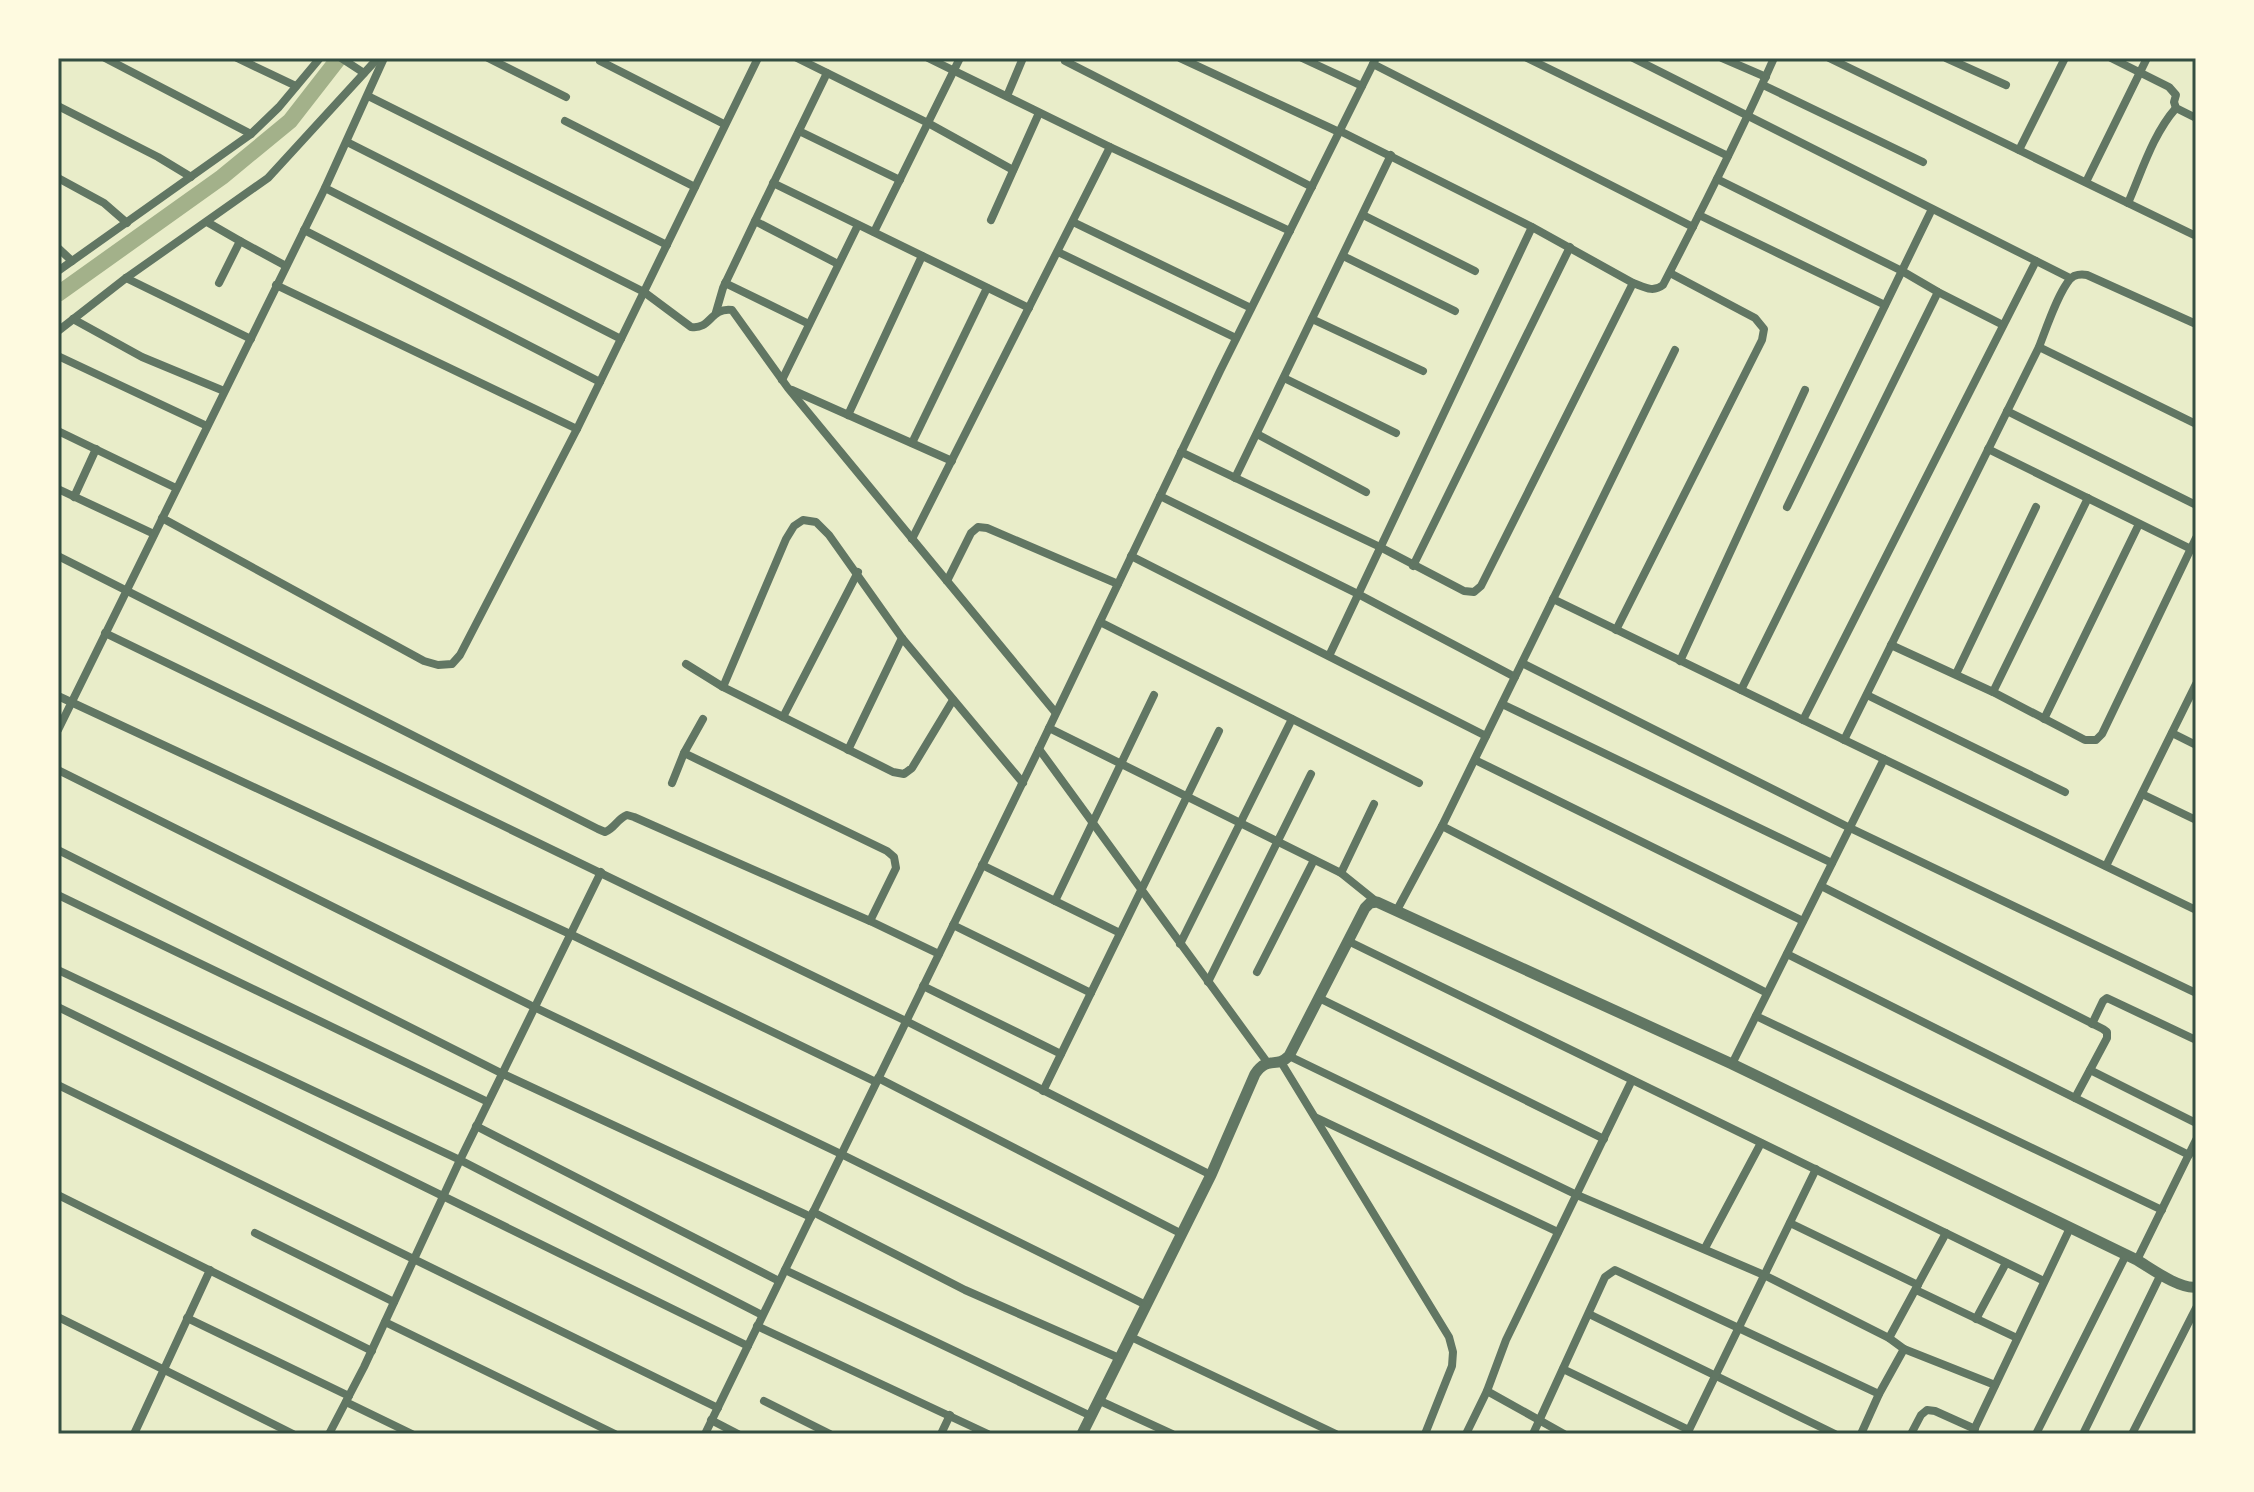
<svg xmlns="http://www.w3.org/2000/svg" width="2254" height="1492" font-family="Merriweather,serif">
<rect width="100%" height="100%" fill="#e9edc9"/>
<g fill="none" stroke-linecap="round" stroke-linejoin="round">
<polyline stroke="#a3b18a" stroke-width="16" points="58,294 222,177 290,121 339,58"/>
<g stroke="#617663" stroke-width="8">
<polyline points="105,58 251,134"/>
<polyline points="237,58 296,86"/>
<polyline points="341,58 364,73"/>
<polyline points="488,58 566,97"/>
<polyline points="797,58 928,123 1013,170"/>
<polyline points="928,58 1110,147 1290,231"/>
<polyline points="1180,58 1339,132"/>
<polyline points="1302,58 1362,86"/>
<polyline points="1527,58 1728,156"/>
<polyline points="1633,58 2070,278"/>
<polyline points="1722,58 1766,77"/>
<polyline points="1829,58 2196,236"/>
<polyline points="1946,58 2006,85"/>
<polyline points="2111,58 2169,87 2176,95 2174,102 2176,108 2196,118"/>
<polyline points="600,61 724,124"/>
<polyline points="1065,61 1312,187"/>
<polyline points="1373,64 1693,227"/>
<polyline points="827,73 755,221 838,264"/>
<polyline points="1763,85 1923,162"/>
<polyline points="368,96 667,245"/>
<polyline points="1007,96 1023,58"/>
<polyline points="58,106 158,157 191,177"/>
<polyline points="565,121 695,187"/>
<polyline points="799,131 900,180"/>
<path d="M1340,131l192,96 101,56c11,4 20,10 30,2 39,-75 77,-150 111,-227"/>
<path d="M347,142l297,150 47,35c20,3 19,-20 41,-17l56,78 267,324"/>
<polyline points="2019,150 2065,58"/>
<polyline points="58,178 104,203 127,223"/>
<polyline points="1717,179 1902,271 1938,292 2003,325"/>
<polyline points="2086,182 2147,58"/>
<polyline points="773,183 1029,308"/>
<polyline points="325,188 621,339"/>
<path d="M2128,203c14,-32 25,-69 48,-95"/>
<polyline points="1363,215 1475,271"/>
<polyline points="1699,215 1885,305"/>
<polyline points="991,220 1039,113"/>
<polyline points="207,222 240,241"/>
<polyline points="1073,222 1251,308"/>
<polyline points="304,230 600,382"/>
<polyline points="874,232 960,58"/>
<polyline points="58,248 72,261"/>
<polyline points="1058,252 1236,338"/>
<polyline points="1343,256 1455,311"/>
<polyline points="58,271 251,134 279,107 320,58"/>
<polyline points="126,278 251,339"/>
<polyline points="219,283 240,241 286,266"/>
<polyline points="725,283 809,324"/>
<polyline points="276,285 577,429"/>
<polyline points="716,312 723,288 755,221"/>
<polyline points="73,319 142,357 224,391"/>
<polyline points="1312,319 1423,371"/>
<polyline points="58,331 126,278 268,178 378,58"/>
<polyline points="2039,347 2196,424"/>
<polyline points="58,356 207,426"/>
<polyline points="1284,378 1396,433"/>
<polyline points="782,380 858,225"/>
<polyline points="792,390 952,461"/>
<polyline points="2007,411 2196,505"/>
<polyline points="848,415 922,256"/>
<polyline points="58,431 176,488"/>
<polyline points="1257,434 1366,492"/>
<polyline points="912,443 987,288"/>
<polyline points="1988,449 2191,549"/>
<polyline points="1181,452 1380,547 1464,591 1474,592 1481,586 1633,283"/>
<polyline points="1235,478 1391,155"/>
<polyline points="58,489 154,534"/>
<polyline points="1160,496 1358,594 1515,677"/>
<polyline points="74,497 96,449"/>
<polyline points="1787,507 1932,209"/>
<polyline points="162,518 424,661 438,665 452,664 460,655 577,429 758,58"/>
<polyline points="912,539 1110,147"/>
<path d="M58,556l540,273 7,3c10,-4 12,-13 22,-17l7,2 236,104 69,33"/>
<polyline points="1131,556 1486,736"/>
<polyline points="1413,566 1570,247"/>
<polyline points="947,581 971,533 978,527 987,528 1118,584"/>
<polyline points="1553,599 2196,910"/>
<polyline points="1100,622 1419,783"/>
<polyline points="1616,630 1762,340 1764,329 1755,318 1670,273"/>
<polyline points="105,633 906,1021 1211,1175"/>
<polyline points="1891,645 1993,692 2085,740 2096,740 2102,734 2196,538"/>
<polyline points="1329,656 1532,227"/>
<polyline points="1680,661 1805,390"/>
<polyline points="1522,663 1848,827 2196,993"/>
<polyline points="686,664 723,687 893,772 904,774 912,768 953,700"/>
<polyline points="1956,674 2036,507"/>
<polyline points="723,687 786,539 794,526 803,520 816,522 829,535 902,638 1023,783"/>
<polyline points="1741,690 1938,292"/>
<polyline points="1993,692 2088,498"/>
<polyline points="1867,695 2065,792"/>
<polyline points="58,696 570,934 876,1082"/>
<polyline points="1502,704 1832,863"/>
<polyline points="783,717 858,572"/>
<polyline points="2044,719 2139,524"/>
<polyline points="1803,720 2036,261"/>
<polyline points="1049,728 1341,873 1377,902"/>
<polyline points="58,730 325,188 384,58"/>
<polyline points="2172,733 2196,745"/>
<path d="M1844,740l195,-393c6,-15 22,-64 35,-71 5,-2 8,-2 13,-1l109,49"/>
<polyline points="1039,749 1267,1062"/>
<polyline points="848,750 902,638"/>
<polyline points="684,753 887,851 894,857 896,868 870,921"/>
<polyline points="1475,760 1803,921"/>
<polyline points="58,770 534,1007 841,1154 1146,1305"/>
<polyline points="672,783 684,753 703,719"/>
<polyline points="2142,794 2196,820"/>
<polyline points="1442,826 1767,993"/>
<polyline points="58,850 501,1073 811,1217"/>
<polyline points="982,865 1120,933"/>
<polyline points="2106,866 2196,684"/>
<polyline points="1341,873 1374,804"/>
<polyline points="1821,886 2103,1029 2107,1032 2107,1038 2075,1098"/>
<polyline points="58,895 488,1102"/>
<polyline points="1055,901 1154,695"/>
<polyline points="1397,910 1442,826 1675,350"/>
<polyline points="953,925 1091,993"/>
<polyline points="1348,941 2044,1281"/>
<polyline points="1180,944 1292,719"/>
<polyline points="1787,954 2189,1155"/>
<polyline points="58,970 460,1160 762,1315"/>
<polyline points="1257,972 1314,860"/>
<polyline points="1208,982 1311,774"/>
<polyline points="923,986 1061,1054"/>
<polyline points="1319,998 1604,1139"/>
<polyline points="58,1007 748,1346"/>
<polyline points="1756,1016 2162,1210"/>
<polyline points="2092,1024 2103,1001 2107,998 2196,1040"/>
<polyline points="1289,1056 1577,1195 1764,1275 1889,1338 1904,1349 1995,1385"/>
<polyline points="1281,1062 1449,1337 1453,1352 1452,1366 1425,1434"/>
<polyline points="1732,1064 1884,759"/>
<polyline points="2090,1070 2196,1123"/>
<polyline points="878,1078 1182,1234"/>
<polyline points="58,1085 718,1408"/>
<polyline points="1043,1091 1219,731"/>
<polyline points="1317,1118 1558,1232"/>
<polyline points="476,1126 779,1281"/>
<polyline points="58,1195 372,1351"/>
<polyline points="813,1212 965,1290 1119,1358"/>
<polyline points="1790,1223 1918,1285"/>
<polyline points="255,1233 394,1302"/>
<polyline points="1705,1248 1761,1143"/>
<polyline points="2137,1260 2196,1140"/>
<polyline points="785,1270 1091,1416"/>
<polyline points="1916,1290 2017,1338"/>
<polyline points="1589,1314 1835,1434"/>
<polyline points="58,1317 293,1434"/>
<polyline points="187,1318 349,1396"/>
<polyline points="1976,1319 2006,1263"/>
<polyline points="385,1322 615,1434"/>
<polyline points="757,1326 988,1434"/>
<polyline points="1131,1337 1336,1434"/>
<polyline points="1889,1338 1946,1233"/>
<polyline points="1563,1369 1689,1430"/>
<polyline points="1487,1391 1564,1434"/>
<polyline points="1098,1400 1172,1434"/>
<polyline points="764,1401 830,1434"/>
<polyline points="346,1402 412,1434"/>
<polyline points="711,1420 738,1434"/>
<polyline points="134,1434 210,1270"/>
<polyline points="329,1434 364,1367 460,1160 601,872"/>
<polyline points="705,1434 1039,749 1220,371 1376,58"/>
<polyline points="941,1434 950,1415"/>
<polyline points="1466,1434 1487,1391 1506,1340 1632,1080"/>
<polyline points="1533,1434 1605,1277 1615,1270 1879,1394"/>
<polyline points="1687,1434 1816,1169"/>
<polyline points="1861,1434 1879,1394 1904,1349"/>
<polyline points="1911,1434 1921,1415 1927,1410 1935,1411 1975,1429"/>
<polyline points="1972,1434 2070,1228"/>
<polyline points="2036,1434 2126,1255"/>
<polyline points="2083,1434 2161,1274"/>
<polyline points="2132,1434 2196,1308"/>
</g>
<path stroke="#617663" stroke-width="11" d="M1082,1434l129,-259 44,-101c13,-19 21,-5 34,-18l76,-148 5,-5 7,-1 355,162 405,196c15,9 42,29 59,27"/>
</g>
<rect width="2254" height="1492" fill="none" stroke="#fefae0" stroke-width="120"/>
<rect x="60" y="60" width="2134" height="1372" fill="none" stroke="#344e41" stroke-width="3"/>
</svg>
